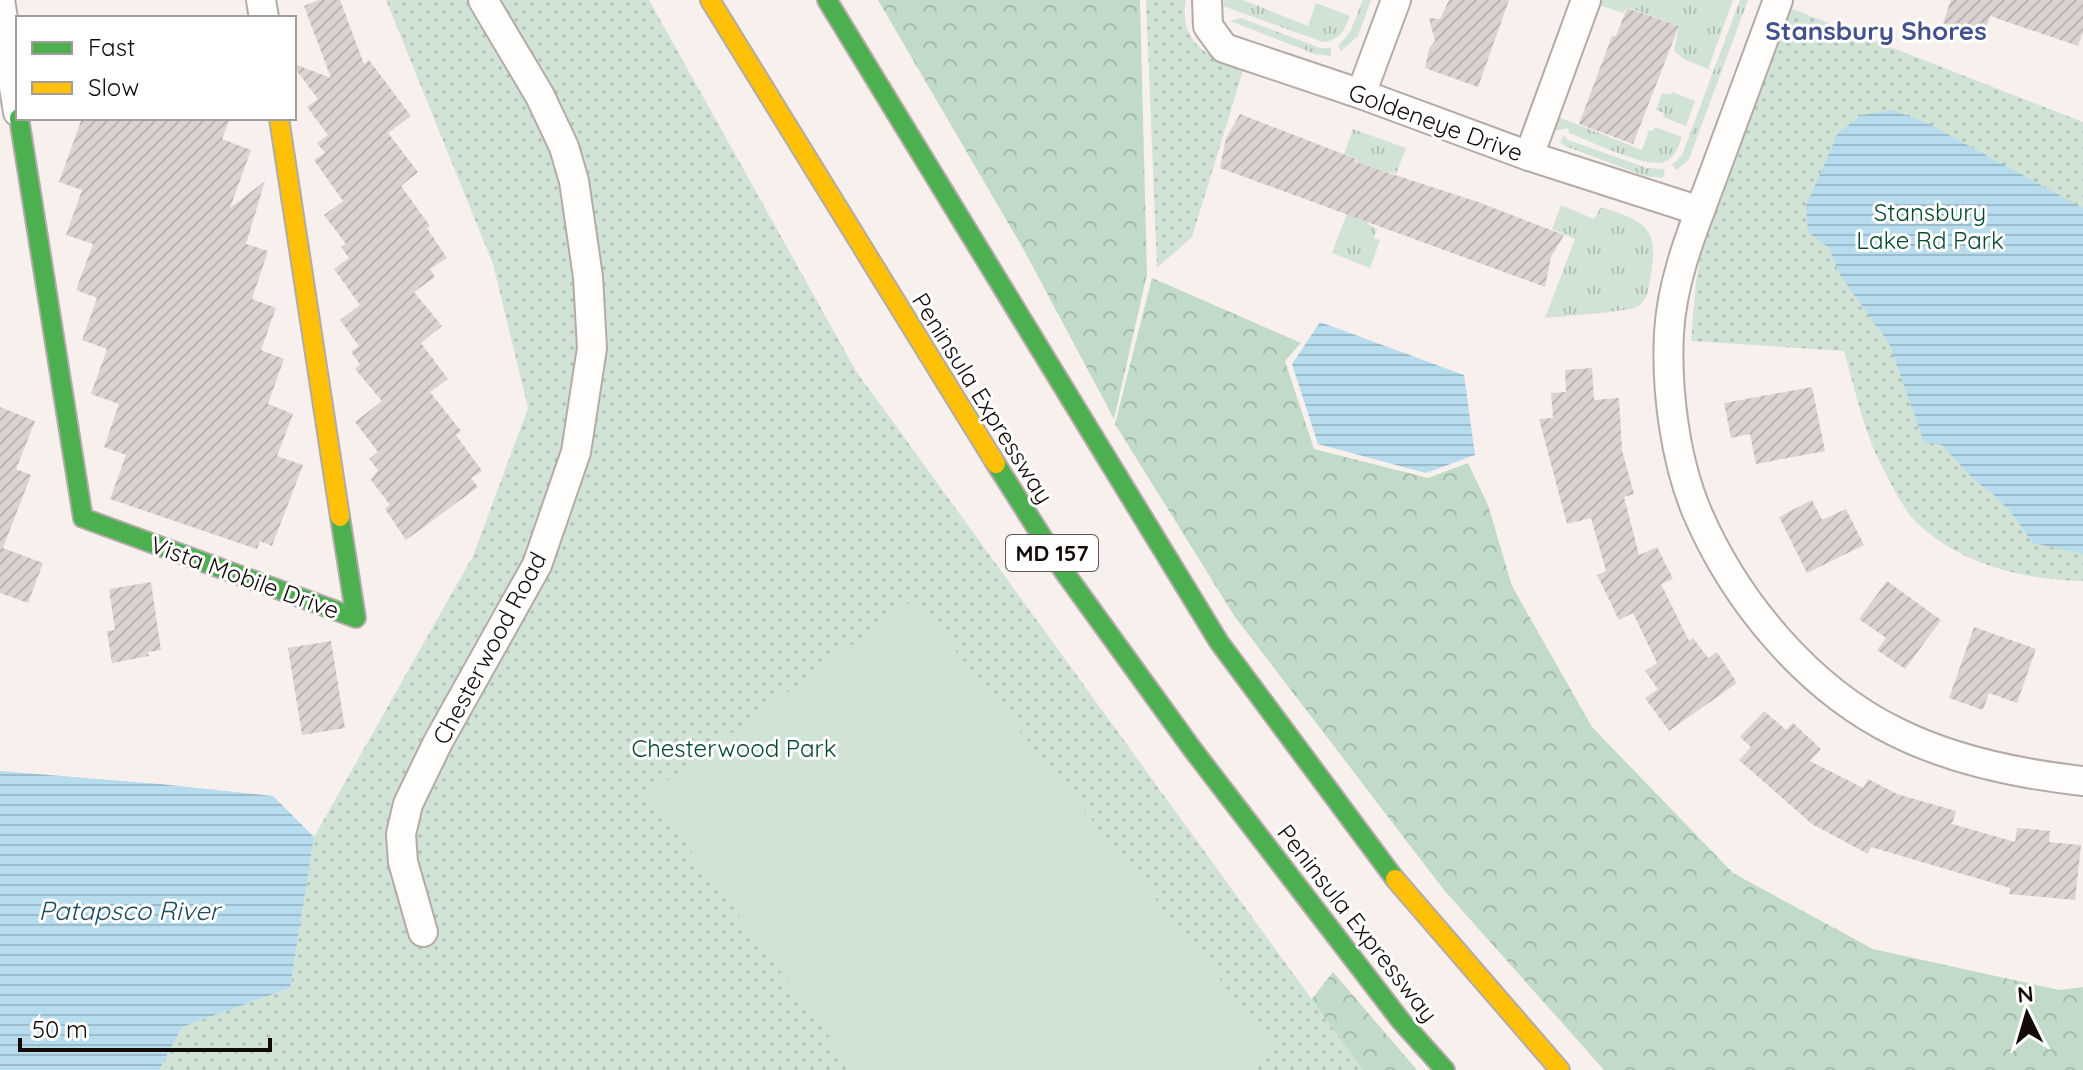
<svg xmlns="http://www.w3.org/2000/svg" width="2083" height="1070" font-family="Quicksand,sans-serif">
<defs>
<pattern id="grass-tufts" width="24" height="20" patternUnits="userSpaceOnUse" patternTransform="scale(2)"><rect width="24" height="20" fill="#d1e3d5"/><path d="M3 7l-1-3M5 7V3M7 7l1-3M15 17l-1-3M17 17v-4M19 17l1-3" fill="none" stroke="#b3c1b5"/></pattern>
<pattern id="forest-crowns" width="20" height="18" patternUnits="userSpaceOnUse" patternTransform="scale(2)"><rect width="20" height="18" fill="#c2dbc9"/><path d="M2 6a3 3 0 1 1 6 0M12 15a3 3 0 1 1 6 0" fill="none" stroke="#a6bbab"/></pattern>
<pattern id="park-dots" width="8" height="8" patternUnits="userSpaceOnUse" patternTransform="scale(2)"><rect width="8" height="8" fill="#d1e3d5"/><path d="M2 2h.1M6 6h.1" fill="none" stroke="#b3c1b5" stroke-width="1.8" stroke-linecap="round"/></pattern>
<pattern id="water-rules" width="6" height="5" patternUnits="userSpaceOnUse" patternTransform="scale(2)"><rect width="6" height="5" fill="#b6dcee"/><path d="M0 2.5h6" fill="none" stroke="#9cbbcb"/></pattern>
<pattern id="building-hatch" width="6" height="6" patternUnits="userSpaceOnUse" patternTransform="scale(2)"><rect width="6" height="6" fill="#dbd3d0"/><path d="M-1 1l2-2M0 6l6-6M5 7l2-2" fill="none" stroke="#bbb4b1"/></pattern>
</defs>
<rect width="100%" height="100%" fill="#f8f0ed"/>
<g fill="url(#grass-tufts)">
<path d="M1224,0h19l65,26 8,-23 34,13c-5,13 -10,25 -27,26l-100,-36z"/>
<polygon points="1363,0 1371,0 1358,36 1341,51 1338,46 1350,32"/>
<polygon points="1600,0 1733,0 1708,69 1684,59 1674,51 1679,26 1627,7 1623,13 1598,5"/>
<polygon points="1740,0 1748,0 1689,159 1677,170 1672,165 1682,155"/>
<polygon points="1241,18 1320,48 1331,48 1331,56 1315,54 1230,21"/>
<polygon points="1672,92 1695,101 1686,126 1663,117 1664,113 1656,110 1662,93 1671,95"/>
<path d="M1556,116l86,34 7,-20 4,1 2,-4 27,10c-4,10 -7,21 -18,25 -17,7 -76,-22 -95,-29l-1,-5 -14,3z"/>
<polygon points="1353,129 1406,148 1396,174 1383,171 1372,198 1368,224 1377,229 1374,238 1380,240 1370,268 1332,253 1364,168 1357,163 1357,159 1344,154"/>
<polygon points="1564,135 1568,140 1647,168 1665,169 1663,178 1645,176 1565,146 1560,142"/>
<path d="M1561,205l33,14 7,-12c46,15 59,21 49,73 -2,11 -3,21 -13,27 -9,5 -77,9 -92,11l30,-79 -23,-10z"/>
</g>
<g fill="url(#forest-crowns)">
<polygon points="878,0 1140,0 1147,274 1114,419 1025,252"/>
<polygon points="1152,278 1301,343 1285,361 1314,449 1428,478 1468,463 1488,505 1512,586 1592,727 1733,873 1873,949 2059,990 2083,987 2083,1070 1604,1070 1444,890 1235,617 1115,424"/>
<polygon points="1333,972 1417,1070 1246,1070 1279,1041"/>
</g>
<g fill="url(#park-dots)">
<polygon points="386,0 649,0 856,371 1363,1070 159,1070 182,1027 290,988 314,837 473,556 528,408 493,264"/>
<path d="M1146,0h40c-8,44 24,57 57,71l-51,166 -35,31z"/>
<path d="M1790,8l293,114v459c-60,-1 -125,-17 -169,-61 -11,-11 -36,-60 -42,-75 -12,-30 -19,-63 -28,-94l-153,-10 5,-60 10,-55z"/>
</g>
<polygon fill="#d1e3d5" points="914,599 1275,1048 1245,1070 854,1070 648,794"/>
<g fill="url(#water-rules)">
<polygon points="1892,110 1927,123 2083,208 2083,554 2033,543 2010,511 1993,494 1973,479 1942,445 1924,442 1889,343 1840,275 1829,248 1808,232 1806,206 1838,133 1862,115"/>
<polygon points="1320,322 1464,375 1475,455 1426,473 1318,444 1292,364"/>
<polygon points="0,771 160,784 273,796 314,837 290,988 182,1027 159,1070 0,1070"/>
</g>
<g fill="url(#building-hatch)">
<polygon points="319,0 340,0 364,64 369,60 411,116 388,133 418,172 401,186 430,226 427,228 447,258 430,269 435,277 414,292 442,326 421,343 448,379 430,392 461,431 456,435 482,471 471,478 478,487 406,540 385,509 390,505 371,480 378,470 369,459 378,452 355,422 382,401 355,369 360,364 351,352 359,346 340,320 360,305 334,269 349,258 341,247 346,244 324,215 343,201 314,160 325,153 317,143 328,135 307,107 318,99 294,67 294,64 331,78 304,6"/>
<polygon points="1449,0 1509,0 1478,87 1425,68 1429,49 1435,41 1429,18 1440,19"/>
<polygon points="1951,0 2083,0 2083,32 2078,46 1990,16 1983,37 1943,23"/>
<polygon points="1627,8 1679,26 1633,144 1579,124 1612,36 1616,36"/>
<polygon points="1240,114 1356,159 1355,162 1478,202 1564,235 1551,257 1545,287 1220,168 1226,138"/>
<polygon points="82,118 230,118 222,139 251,150 230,208 265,181 246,244 268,251 252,299 276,308 261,350 284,359 268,404 293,414 277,456 303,465 272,546 260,541 257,549 110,499 126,455 104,447 119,404 91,394 107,349 82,340 97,298 76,290 93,244 66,235 82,190 59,182"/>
<polygon points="1592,368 1594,400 1619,398 1622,450 1634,494 1624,497 1639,555 1657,547 1673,579 1661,584 1689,641 1693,638 1708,658 1717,652 1737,683 1669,731 1645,698 1658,689 1645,671 1657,663 1633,613 1619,620 1597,575 1606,571 1591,518 1567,524 1539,419 1553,418 1551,393 1566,392 1565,370"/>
<polygon points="1812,387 1825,451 1756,464 1750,434 1731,438 1724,403"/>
<polygon points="0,407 35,421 16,469 31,475 3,548 43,563 28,603 0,593"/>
<polygon points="1812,500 1822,520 1846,509 1864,545 1807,573 1779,517"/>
<polygon points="1887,581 1941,620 1905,669 1877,650 1886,638 1859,619"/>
<polygon points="151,582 161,650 148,652 149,656 112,663 107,631 115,630 109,589"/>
<polygon points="1974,627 2036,649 2017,703 1989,693 1983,710 1949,698"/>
<polygon points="331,641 345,728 302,735 288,648"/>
<polygon points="1764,711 1786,730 1793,723 1821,749 1810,761 1863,788 1868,779 1897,794 1956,811 1952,824 2015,842 2017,828 2050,831 2049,842 2081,845 2075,900 2009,894 2010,888 1871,847 1868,854 1812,824 1739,760 1751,747 1740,737"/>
</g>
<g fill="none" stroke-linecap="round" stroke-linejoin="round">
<defs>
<g id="street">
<polyline points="0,0 18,112"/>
<polyline points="261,0 264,18"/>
<polyline points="1207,0 1208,26 1224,48 1361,94 1529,156 1700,211"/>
<path d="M1778,0c-22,59 -43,118 -65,176 -19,51 -41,102 -44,157 -3,56 6,127 28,179 38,89 111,177 199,220 58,29 123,42 187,49"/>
<polyline points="1361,94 1396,0"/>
<polyline points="1529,156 1586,0"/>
<polyline points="423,932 403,862 401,834 408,804 438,742 537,565 576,452 592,348 588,277 574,181 564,147 540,96 483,0"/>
</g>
<g id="fast">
<polyline points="827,0 1219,642 1395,879"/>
<polyline points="19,118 83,518 356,618 340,517"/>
<polyline points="996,464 1065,573 1193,750 1401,1021 1445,1070"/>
</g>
<g id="slow">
<polyline points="710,0 996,464"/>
<polyline points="279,118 340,517"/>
<polyline points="1395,879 1560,1070"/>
</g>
</defs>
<use href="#street" stroke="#b3aba8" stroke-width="32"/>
<use href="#fast" stroke="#b3aba8" stroke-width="22"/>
<use href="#slow" stroke="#b3aba8" stroke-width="22"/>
<use href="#street" stroke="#fefdfc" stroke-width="28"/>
<use href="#fast" stroke="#4caf50" stroke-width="18"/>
<use href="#slow" stroke="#ffc107" stroke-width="18"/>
</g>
<g text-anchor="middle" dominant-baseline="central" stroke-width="6" stroke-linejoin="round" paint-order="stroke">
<rect fill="#fff" stroke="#5a5452" stroke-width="2" x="1006" y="535" width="92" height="36" rx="6"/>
<g font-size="22" font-weight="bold" fill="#130b08">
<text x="1052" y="553">MD 157</text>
</g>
<g font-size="24" fill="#130b08" stroke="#fff">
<text transform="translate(1436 122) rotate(20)">Goldeneye Drive</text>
<text transform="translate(983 398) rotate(58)">Peninsula Expressway</text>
<text transform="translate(245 577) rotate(20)">Vista Mobile Drive</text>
<text transform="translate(489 648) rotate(-62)">Chesterwood Road</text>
<text transform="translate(1358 923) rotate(52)">Peninsula Expressway</text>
</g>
<g font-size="24" fill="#074b2f" stroke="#fff">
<text x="1930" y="212">Stansbury<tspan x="1930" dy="28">Lake Rd Park</tspan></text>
<text x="734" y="748">Chesterwood Park</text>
</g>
<g font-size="26" font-weight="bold" fill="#44518d" stroke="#fff">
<text x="1876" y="30">Stansbury Shores</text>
</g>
<g font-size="26" font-style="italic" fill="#1d4c5f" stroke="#fff">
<text x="129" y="910">Patapsco River</text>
</g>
</g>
<rect x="16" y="16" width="280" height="104" fill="#ffffff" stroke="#a19d9c" stroke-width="2"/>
<rect x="32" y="42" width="40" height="12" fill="#4caf50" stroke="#a19d9c" stroke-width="2"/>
<text x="88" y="56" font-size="24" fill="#130b08">Fast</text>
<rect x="32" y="82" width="40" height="12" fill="#ffc107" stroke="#a19d9c" stroke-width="2"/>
<text x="88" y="96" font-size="24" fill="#130b08">Slow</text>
<g transform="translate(2027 1014) rotate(355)" stroke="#ffffff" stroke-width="6" paint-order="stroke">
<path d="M0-6L14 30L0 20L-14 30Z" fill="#130b08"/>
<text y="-12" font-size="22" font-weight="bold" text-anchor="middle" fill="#130b08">N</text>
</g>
<path d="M20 1038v12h250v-12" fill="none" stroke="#130b08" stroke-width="4"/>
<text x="32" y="1038" font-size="24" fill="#130b08" stroke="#ffffff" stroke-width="6" paint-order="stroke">50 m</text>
</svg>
